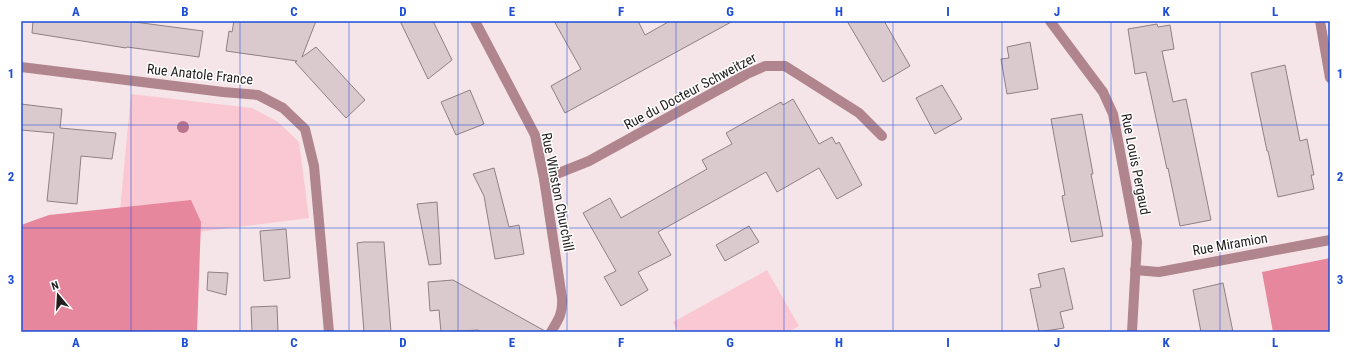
<svg xmlns="http://www.w3.org/2000/svg" width="1351" height="353" font-family="'Roboto Condensed',sans-serif">
<rect width="100%" height="100%" fill="#f6e5e8"/>
<g fill="#fac8d2">
<polygon points="131,94 252,108 278,122 299,142 309,218 117,242"/>
<polygon points="767,270 799,326 788,332 678,332 673,322"/>
</g>
<g fill="#e6879e">
<polygon points="191,200 201,222 197,332 21,332 21,225 49,215"/>
<polygon points="1330,258 1330,332 1273,332 1262,272"/>
</g>
<g fill="#dbcacd" stroke="#8f8083">
<polygon points="33,21 127,21 203,31 199,57 127,47 126,48 32,33"/>
<polygon points="234,21 316,21 302,57 316,47 365,100 346,118 295,62 297,61 226,51 229,31 232,32"/>
<polygon points="400,21 433,21 452,60 428,79"/>
<polygon points="554,21 638,21 645,35 670,21 733,21 565,113 551,86 581,69"/>
<polygon points="847,21 884,21 910,66 883,82"/>
<polygon points="1157,24 1158,27 1170,25 1174,49 1162,51 1173,102 1186,99 1211,220 1180,226 1168,168 1167,169 1146,72 1135,74 1128,29"/>
<polygon points="1030,42 1038,89 1007,94 1001,59 1009,58 1007,47"/>
<polygon points="1285,65 1300,141 1307,139 1314,175 1311,175 1314,189 1278,197 1268,151 1267,151 1251,73"/>
<polygon points="942,85 962,119 935,134 916,98"/>
<polygon points="470,90 484,124 456,135 441,102"/>
<polygon points="793,99 819,144 832,137 836,144 839,142 862,185 837,199 819,168 777,192 766,172 658,232 671,255 638,272 648,290 621,306 604,277 616,271 583,213 610,198 621,218 707,169 702,160 732,144 726,133 781,102 783,105"/>
<polygon points="21,104 62,109 60,128 116,133 112,159 81,156 77,204 47,201 54,133 21,130"/>
<polygon points="1082,114 1093,174 1091,174 1103,236 1071,242 1062,196 1065,195 1051,119"/>
<polygon points="494,168 509,227 519,225 524,254 495,259 484,196 473,174"/>
<polygon points="437,202 441,264 429,265 417,204"/>
<polygon points="749,226 759,242 725,261 716,245"/>
<polygon points="286,229 290,278 264,281 260,231"/>
<polygon points="364,242 384,242 391,332 364,332 357,243"/>
<polygon points="1064,268 1073,309 1060,312 1064,328 1039,332 1030,289 1041,287 1038,274"/>
<polygon points="208,272 228,273 226,295 207,290"/>
<polygon points="453,280 545,331 545,332 481,332 478,330 441,332 439,310 430,311 428,282"/>
<polygon points="1223,283 1233,332 1201,332 1193,290"/>
<polygon points="277,306 278,332 252,332 251,307"/>
</g>
<g fill="none" stroke-linecap="round" stroke-linejoin="round">
<g stroke="#b0858e" stroke-width="10">
<path d="M475,21l60,114 9,44 18,119c1,15 -3,21 -11,34"/>
<polyline points="1050,21 1103,92 1113,114 1137,242 1132,332"/>
<polyline points="1320,21 1330,78"/>
<polyline points="21,67 223,92 258,95 283,108 305,129 314,166 329,332"/>
<polyline points="544,179 589,161 747,74 765,66 785,66 859,113 882,136"/>
<polyline points="1135,270 1159,272 1330,240"/>
</g>
</g>
<circle fill="#ba748c" cx="183" cy="127" r="6"/>
<path fill="none" stroke="#1d4ed8" stroke-width="1" stroke-opacity="0.55" d="M131,21v311M240,21v311M349,21v311M458,21v311M567,21v311M676,21v311M784,21v311M893,21v311M1002,21v311M1111,21v311M1220,21v311M21,125h1309M21,228h1309"/>
<g text-anchor="middle" dominant-baseline="central" stroke-width="3" stroke-linejoin="round" paint-order="stroke">
<g font-size="14" fill="#231d1e" stroke="#fff">
<text transform="translate(200 74) rotate(6)">Rue Anatole France</text>
<text transform="translate(690 91) rotate(-28)">Rue du Docteur Schweitzer</text>
<text transform="translate(1136 164) rotate(79)">Rue Louis Pergaud</text>
<text transform="translate(558 192) rotate(79)">Rue Winston Churchill</text>
<text transform="translate(1230 244) rotate(-10)">Rue Miramion</text>
</g>
</g>
<rect width="1351" height="353" fill="none" stroke="#ffffff" stroke-width="44"/>
<g transform="translate(58 295) rotate(342)" stroke="#ffffff" stroke-width="3" paint-order="stroke">
<path d="M0-3L7 15L0 10L-7 15Z" fill="#231d1e"/>
<text y="-6" font-size="11" font-weight="bold" text-anchor="middle" fill="#231d1e">N</text>
</g>
<rect x="22" y="22" width="1307" height="309" fill="none" stroke="#1d4ed8" stroke-width="1.5"/>
<g font-size="13" text-anchor="middle" font-weight="bold" fill="#1d4ed8">
<text x="76" y="16">A</text>
<text x="185" y="16">B</text>
<text x="294" y="16">C</text>
<text x="403" y="16">D</text>
<text x="512" y="16">E</text>
<text x="621" y="16">F</text>
<text x="730" y="16">G</text>
<text x="839" y="16">H</text>
<text x="948" y="16">I</text>
<text x="1057" y="16">J</text>
<text x="1166" y="16">K</text>
<text x="1275" y="16">L</text>
<text x="11" y="78">1</text>
<text x="1340" y="78">1</text>
<text x="11" y="181">2</text>
<text x="1340" y="181">2</text>
<text x="11" y="284">3</text>
<text x="1340" y="284">3</text>
<text x="76" y="347">A</text>
<text x="185" y="347">B</text>
<text x="294" y="347">C</text>
<text x="403" y="347">D</text>
<text x="512" y="347">E</text>
<text x="621" y="347">F</text>
<text x="730" y="347">G</text>
<text x="839" y="347">H</text>
<text x="948" y="347">I</text>
<text x="1057" y="347">J</text>
<text x="1166" y="347">K</text>
<text x="1275" y="347">L</text>
</g>
</svg>
